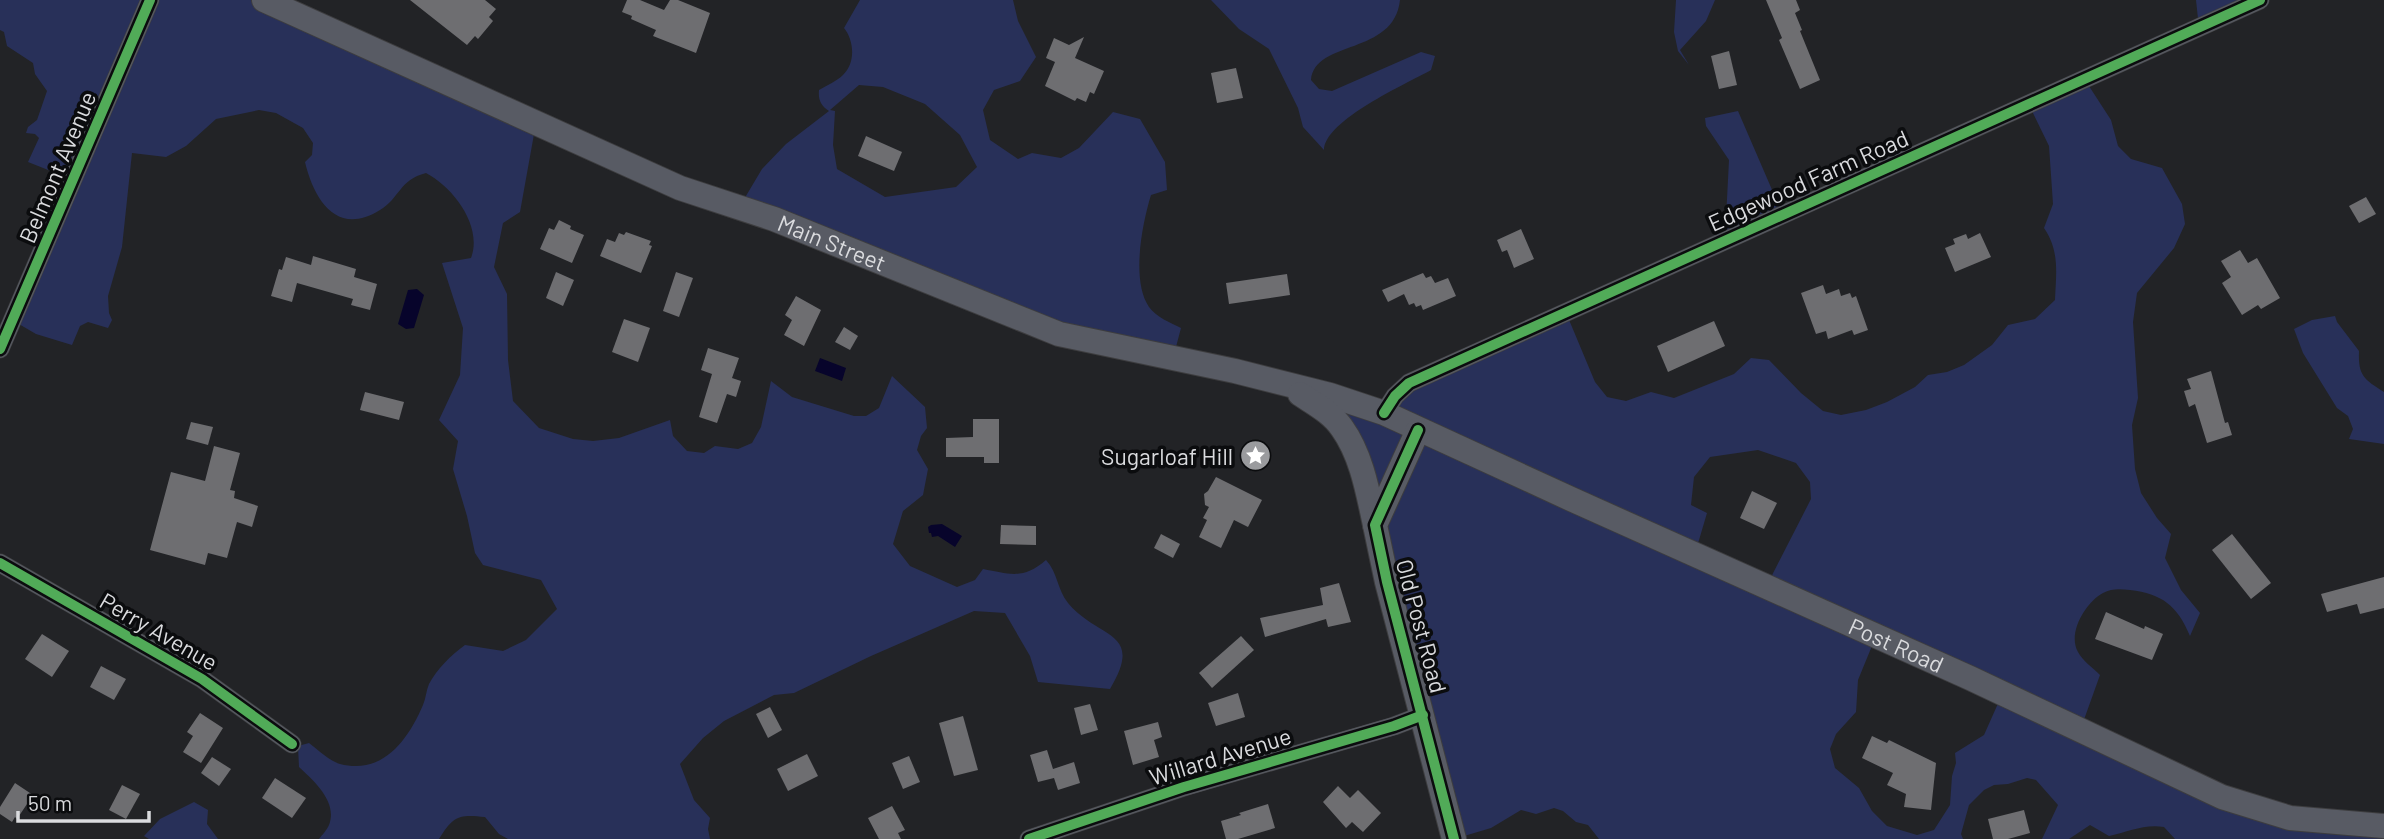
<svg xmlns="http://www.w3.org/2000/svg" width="2384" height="839" font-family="Barlow,sans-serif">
<rect width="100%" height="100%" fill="#222326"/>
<g fill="#283059" fill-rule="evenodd">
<path d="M0,0h257l279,123 -16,89 -17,11 -9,44 13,27 1,66 5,41 26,27 34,11 20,2 26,-3 51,-18 3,16 14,15 17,2 11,-7 23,3 14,-6 9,-16 10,-46 21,16 62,19h12l13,-8 13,-32 33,31 2,21 -6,8 -4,14 11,19 -5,26 -20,16 -10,33 17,22 47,21 18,-7 8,-11c27,5 40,11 63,-9 12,13 11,29 22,43 31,37 77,27 42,86l-72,-7 -8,-26 -25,-43 -31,-2 -103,45 -77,37 -20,2 -50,26 -21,17 -23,26 14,36 16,18 -2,11 2,10h-202l-9,-5 -14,-17c-26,-3 -32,-1 -46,22h-120c3,-4 8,-9 10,-14 9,-23 -15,-44 -30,-58l-1,-21 11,-3c9,7 21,18 31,21 43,11 68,-24 83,-59 3,-7 3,-14 6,-21 8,-15 22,-29 36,-39l38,6 23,-11 31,-31 -16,-29 -58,-15 -8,-12 -8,-37 -14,-47 5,-28 -19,-21 21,-45 3,-47 -21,-65 29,-5c12,-32 -18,-71 -45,-85 -27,7 -26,25 -46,37 -43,27 -66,-10 -75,-48l7,-7 1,-12 -10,-15 -27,-15 -17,-3 -43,9 -30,27 -20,11 -34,-4 -10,94 -14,49 1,17 3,7 -4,8 -20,-6 -8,4 -8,19 -36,-11 -24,-14 59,-141 -43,-17 11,-24 -4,-4 -9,-1 2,-6 9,-7 10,-29 -12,-17 -2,-11 -26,-17 -3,-14 -4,-2z"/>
<path d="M860,0h153l5,21 18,36 -16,24 -26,9 -11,20 7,30 28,19 14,-6 29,5 18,-10 34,-36 27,7 25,43 2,28 -16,5c-9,29 -20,86 -2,112 7,10 22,16 32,21l-9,34 -432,-156 22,-37 24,-25 43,-33c-8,-5 -11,-11 -10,-21 7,-4 18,-9 24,-15 13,-12 11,-35 1,-47zM859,85l24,2 42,17 35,31 17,32 -21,20 -71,10 -48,-28 -4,-24 2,-34 -5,-1z"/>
<path d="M1211,0h189c-6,56 -85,39 -89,80l8,9 13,2 89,-39 14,4 -4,14c-25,14 -106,50 -107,80l-21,-23 -5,-19 -29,-59 -30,-20z"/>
<polygon points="1676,0 1715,0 1706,21 1680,50 1689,65 1678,51 1674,32"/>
<polygon points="2196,0 2263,0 2199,28"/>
<path d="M2087,83l24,37 7,26 13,13 31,9 20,36 3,20 -11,24 -37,45 -4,29 5,76 -6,27 3,44 6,24 16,25 14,16 -6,24 16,32 19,23 -10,23c-13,-31 -28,-42 -60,-46 -9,-1 -18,-2 -27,3 -17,9 -36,40 -25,59 4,8 15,16 22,23l-19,53 135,70 168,30v11h-209l-11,-12c-21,-3 -35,5 -55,9l-19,-11 -21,14h-27l16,-34 -22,-25 -9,-2 -19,6 -14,1 -10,5 -15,15 -8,29 2,5h-364l-11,-14 -12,-3 -13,-11 -9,-3 -18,6 -15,-4 -30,18 -37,11 -100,-383 -46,-63 73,22 10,-16 176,-84 28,67 12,15 19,4 25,-9 23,6 60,-24 17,-16 18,2 32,33 22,18 18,4 25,-5 21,-8 28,-15 13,-12 19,-3 17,-7 28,-20 16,-20 27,-6 20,-19c1,-26 5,-49 -11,-72l9,-24 -4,-58 -19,-39zM1758,450l38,13 14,19 1,17 -45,88 -72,-30 13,-44 -16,-8 3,-28 16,-20zM1874,641l126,58 -16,36 -29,18 1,10 -4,13 -2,29 -16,25 -17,5 -30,-9 -15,-15 -13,-23 -24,-20 -5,-19 6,-15 20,-22 2,-32z"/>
<polygon points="1738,111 1782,213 1725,238 1729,160 1706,126 1705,118"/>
<path d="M2335,316l2,6 22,29c-1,25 5,28 25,41v52l-35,-5 4,-10 -5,-13 -11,-8 -34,-55 -9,-24 18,-9z"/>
<polygon points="194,802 208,810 207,824 218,839 149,839 144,836 160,819"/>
</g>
<g fill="#07042b">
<polygon points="417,289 424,295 414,328 406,329 398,324 408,290"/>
<polygon points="820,358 846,368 842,381 815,371"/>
<polygon points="942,524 962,536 955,547 938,536 932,537 931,533 929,533 928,527 931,525"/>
</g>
<g fill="#6e6e71">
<polygon points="410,0 485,0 496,9 489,17 493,21 478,39 475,36 467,45"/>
<polygon points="627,0 640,0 664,10 670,0 678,0 710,13 696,53 653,36 656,30 631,19 632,16 622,12"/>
<polygon points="1766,0 1796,0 1800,10 1795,13 1802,30 1800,31 1820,80 1800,89 1779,40 1782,38"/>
<polygon points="1084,37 1075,58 1104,71 1094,94 1090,92 1086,102 1077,98 1075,101 1045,86 1055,62 1046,58 1054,38 1069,45"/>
<polygon points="1729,51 1737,85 1719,89 1711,56"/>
<polygon points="1236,68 1243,98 1217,103 1211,73"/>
<polygon points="866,136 902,152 894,171 858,156"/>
<polygon points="2366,197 2376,214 2359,223 2349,206"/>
<polygon points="559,220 571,226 570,229 584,235 572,263 540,249 549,228 554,230"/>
<polygon points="1521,229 1534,259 1514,268 1507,250 1502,252 1497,240"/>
<polygon points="626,232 651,241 649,245 652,246 641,273 600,256 607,239 615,242 619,233 624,235"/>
<polygon points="1980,233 1991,257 1955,272 1945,248 1955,244 1953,239 1966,234 1968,239"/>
<polygon points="2240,250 2248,263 2257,258 2280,298 2261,309 2258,305 2242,315 2222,283 2231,277 2221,261"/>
<polygon points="313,256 356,269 354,277 377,284 370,310 351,305 353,299 297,283 292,302 271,296 279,269 282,270 286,257 311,265"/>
<polygon points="556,272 574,280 563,306 546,298"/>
<polygon points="676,272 693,278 679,317 663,311"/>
<polygon points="1423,273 1426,278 1431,276 1435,283 1448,278 1456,296 1423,310 1421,305 1416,307 1414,303 1409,305 1404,294 1388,302 1382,290"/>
<polygon points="1287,274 1290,295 1229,304 1226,283"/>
<polygon points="1823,285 1826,294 1839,289 1841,296 1850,293 1852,298 1856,296 1868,330 1854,335 1852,330 1828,339 1826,331 1816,334 1801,293"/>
<polygon points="796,296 821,310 804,346 784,335 792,320 785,315"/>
<polygon points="624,319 650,328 638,362 612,352"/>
<polygon points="1714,321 1725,346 1668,372 1657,346"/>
<polygon points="844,327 858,336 850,350 835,342"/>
<polygon points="708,348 739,358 732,378 741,381 736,397 727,394 717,423 699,417 712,374 701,370"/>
<polygon points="2211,371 2225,423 2228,422 2232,435 2207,443 2195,404 2189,407 2184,391 2191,389 2187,379"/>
<polygon points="365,392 404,402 399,420 360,410"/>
<polygon points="973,419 999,419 999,463 984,463 984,457 946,457 946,438 973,437"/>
<polygon points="191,422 213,427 208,445 186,439"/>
<polygon points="214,446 240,453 230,490 235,491 234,498 258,506 252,527 237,522 227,558 208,553 205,565 150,550 171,472 205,481"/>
<polygon points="1216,477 1262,500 1248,527 1234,520 1221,548 1199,537 1207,520 1203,518 1209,507 1205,505 1204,494 1208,491"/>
<polygon points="1752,491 1777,503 1764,529 1740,518"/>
<polygon points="1001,525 1036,526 1036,545 1000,544"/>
<polygon points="1161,534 1180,544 1173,558 1154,548"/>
<polygon points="2232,534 2271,583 2251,599 2212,550"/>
<polygon points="2384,577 2384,608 2360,614 2357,604 2327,612 2321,594"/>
<polygon points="1339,583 1351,622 1328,627 1326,619 1265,637 1260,618 1323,605 1320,588"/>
<polygon points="2106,612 2144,629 2145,626 2163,634 2152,660 2095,639"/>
<polygon points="42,634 69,651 52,677 25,659"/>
<polygon points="1241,636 1254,650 1212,688 1199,673"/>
<polygon points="101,666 126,679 114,700 90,687"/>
<polygon points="1238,693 1245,717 1216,726 1208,703"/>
<polygon points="1090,704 1098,730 1081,735 1074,708"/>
<polygon points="770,707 782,730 768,738 756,714"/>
<polygon points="200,713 223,728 201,763 183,752 193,736 187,732"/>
<polygon points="963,716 978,770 954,776 939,723"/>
<polygon points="1158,722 1162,737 1154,740 1159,757 1133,765 1124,731"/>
<polygon points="1872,736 1887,743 1889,740 1936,763 1931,810 1904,807 1906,794 1887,785 1893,773 1862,758"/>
<polygon points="1047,750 1053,769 1074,762 1080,783 1058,790 1054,778 1038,782 1030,755"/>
<polygon points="807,754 818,776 788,791 777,769"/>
<polygon points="909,756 920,782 903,789 892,763"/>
<polygon points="212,757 231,769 219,786 201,773"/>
<polygon points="275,778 306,798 292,818 262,798"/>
<polygon points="15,783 33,795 17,819 15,817 12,822 0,814 0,807"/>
<polygon points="122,785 140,794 126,819 109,810"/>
<polygon points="1338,786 1350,798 1358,790 1381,813 1363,832 1352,822 1346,828 1323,802"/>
<polygon points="1268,804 1275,828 1238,839 1226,839 1221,821 1241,815 1239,813"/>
<polygon points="892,806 905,830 898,833 901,839 879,839 868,818"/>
<polygon points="2024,810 2030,833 2008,839 1993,839 1988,819"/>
</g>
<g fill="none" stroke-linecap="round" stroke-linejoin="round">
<defs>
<g id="street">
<polyline points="0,349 150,0"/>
<polyline points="1384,413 1395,396 1409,383 2260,0"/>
<polyline points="0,563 202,679 292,744"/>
<polyline points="1029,839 1184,787 1394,726 1423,715"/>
</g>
<g id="secondary">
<path id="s1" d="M264,0l416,188 94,31 285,115 176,37 95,24 54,18 187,86 399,179 252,119 68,21 94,8"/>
<path d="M1300,394c15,10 32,19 42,34 20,28 26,65 33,97"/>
<polyline points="1418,430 1375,525 1387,582 1454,839"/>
</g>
</defs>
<use href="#street" stroke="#3d3d3f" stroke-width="19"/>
<use href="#secondary" stroke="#3d3d3f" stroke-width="26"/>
<use href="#street" stroke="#55585f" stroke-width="18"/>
<use href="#secondary" stroke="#585b64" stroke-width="24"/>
<defs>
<g id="cycleway">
<polyline points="0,349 150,0"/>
<polyline points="1384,413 1395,396 1409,383 2260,0"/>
<polyline points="1418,430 1375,525 1387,582 1454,839"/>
<polyline points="0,563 202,679 292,744"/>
<polyline points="1029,839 1184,787 1394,726 1423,715"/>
</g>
</defs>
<use href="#cycleway" stroke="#0b0c0e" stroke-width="15"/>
<use href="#cycleway" stroke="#51ab58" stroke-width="10"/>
</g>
<defs>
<symbol id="sight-disc" viewBox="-11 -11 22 22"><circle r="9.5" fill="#9a9b9e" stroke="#0b0c0e"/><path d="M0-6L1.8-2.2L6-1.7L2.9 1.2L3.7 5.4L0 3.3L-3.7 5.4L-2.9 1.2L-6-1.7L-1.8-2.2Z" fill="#fff"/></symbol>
</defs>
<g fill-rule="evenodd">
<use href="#sight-disc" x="1238" y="438" width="35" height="35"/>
</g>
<g text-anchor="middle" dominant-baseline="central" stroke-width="7" stroke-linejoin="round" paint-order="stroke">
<g font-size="23" fill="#dadbde" stroke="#0b0c0e">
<text transform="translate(57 167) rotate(-67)">Belmont Avenue</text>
<text transform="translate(1808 180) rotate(-24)">Edgewood Farm Road</text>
<text stroke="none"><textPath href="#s1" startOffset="618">Main Street</textPath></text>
<text transform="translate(1422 626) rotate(75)">Old Post Road</text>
<text transform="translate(159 631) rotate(30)">Perry Avenue</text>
<text stroke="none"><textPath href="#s1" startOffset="1760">Post Road</textPath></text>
<text transform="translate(1220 756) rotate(-17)">Willard Avenue</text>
</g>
<g font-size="23" fill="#dadbde" stroke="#0b0c0e" text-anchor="end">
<text x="1233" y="456">Sugarloaf Hill</text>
</g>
</g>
<path d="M18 811v10h131v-10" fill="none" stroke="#dadbde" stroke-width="3.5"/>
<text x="28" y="811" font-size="21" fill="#dadbde" stroke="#0b0c0e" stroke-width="5" paint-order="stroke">50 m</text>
</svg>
